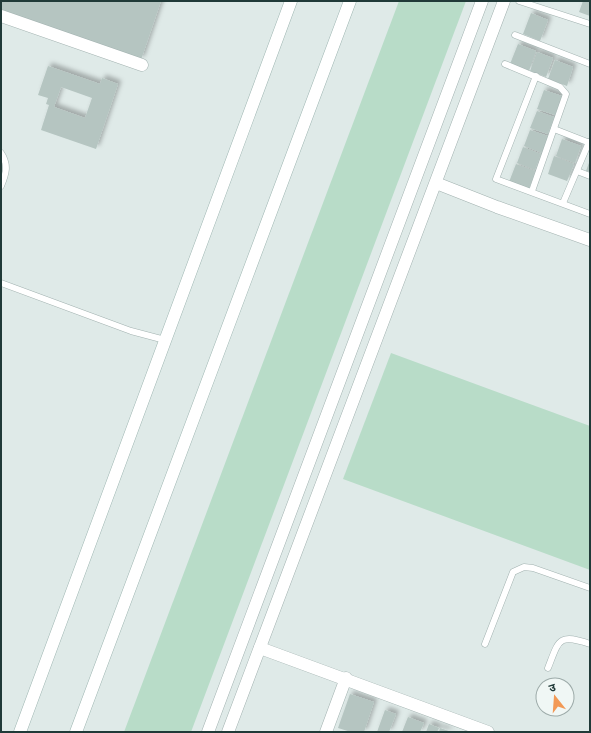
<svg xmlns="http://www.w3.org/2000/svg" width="591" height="733" font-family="Ubuntu,'Noto Sans Devanagari',sans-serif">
<defs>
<filter id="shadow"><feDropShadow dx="3.5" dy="-3.5" stdDeviation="2" flood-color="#0004"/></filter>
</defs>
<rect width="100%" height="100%" fill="#dfeae8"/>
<g fill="#b8dcc8">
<polygon points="399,1 466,1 191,732 124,732"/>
<polygon points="391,353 590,426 590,570 343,479"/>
</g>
<g fill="#b5c5c1" fill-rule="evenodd" filter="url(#shadow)">
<polygon points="1,1 161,1 141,60 1,11"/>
<polygon points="583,1 590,1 590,16 579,12"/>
<polygon points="531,13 548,20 540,41 523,34"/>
<polygon points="518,44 536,51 529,71 510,64"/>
<polygon points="537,52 553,58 546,77 530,71"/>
<polygon points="555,60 573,67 567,86 548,79"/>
<path d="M48,66l52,18 2,-6 16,6 -22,65 -55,-19 8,-25 -3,-1 2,-6 -10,-3zM61,87l31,11 -7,20 -31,-11z"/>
<polygon points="544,90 562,96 555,115 537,109"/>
<polygon points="537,111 554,117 548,134 530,128"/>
<polygon points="530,130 548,136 542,153 524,146"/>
<polygon points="562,139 581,146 575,163 556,156"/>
<polygon points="523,147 541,154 535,170 517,163"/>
<polygon points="554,156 574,164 567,181 548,174"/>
<polygon points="590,160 590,172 586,171"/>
<polygon points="516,164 535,171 529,189 509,182"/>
<polygon points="350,694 374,702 364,732 351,732 338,728"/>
<polygon points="385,710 396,714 389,732 377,732"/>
<polygon points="408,717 424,723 420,732 402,732"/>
<polygon points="429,724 439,728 437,732 426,732"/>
<polygon points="440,728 452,732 439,732"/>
</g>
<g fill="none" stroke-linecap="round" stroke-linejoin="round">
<defs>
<g id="lane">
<polyline points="519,1 590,24"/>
<polyline points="515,35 590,64"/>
<polyline points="505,64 560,87 566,94 532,191"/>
<polyline points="536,76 496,179 590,214"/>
<polyline points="554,129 590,143"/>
<path d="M1,153c8,12 5,21 0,33"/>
<polyline points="577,171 590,176"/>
<polyline points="563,203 589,142"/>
<polyline points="1,283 131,331 165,340"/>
<polyline points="485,644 513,572 524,567 533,568 590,588"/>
<path d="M548,668c11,-28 10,-35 42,-24"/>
</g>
<g id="street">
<polyline points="1,16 142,65"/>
<polyline points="436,183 497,207 590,240"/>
<polyline points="260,648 488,732"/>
<polyline points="208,732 482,1"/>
<polyline points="228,732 504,1"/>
<polyline points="326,732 346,678"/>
</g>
<g id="secondary">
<polyline points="20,732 291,1"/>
<polyline points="76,732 350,1"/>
</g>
</defs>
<use href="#lane" stroke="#a2b2b0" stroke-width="7"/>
<use href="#street" stroke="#a2b2b0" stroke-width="13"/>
<use href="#secondary" stroke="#9eb6b2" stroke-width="13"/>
<use href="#lane" stroke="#fff" stroke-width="6"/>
<use href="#street" stroke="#fff" stroke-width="12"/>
<use href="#secondary" stroke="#fff" stroke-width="12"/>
</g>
<rect width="591" height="733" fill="none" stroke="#203a38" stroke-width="4"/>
<g transform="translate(555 697) rotate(343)"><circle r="19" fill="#f0f7f5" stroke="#9daba9"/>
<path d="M0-3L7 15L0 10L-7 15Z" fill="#f29956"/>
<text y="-6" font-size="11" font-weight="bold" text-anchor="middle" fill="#203a38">उ</text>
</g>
</svg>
